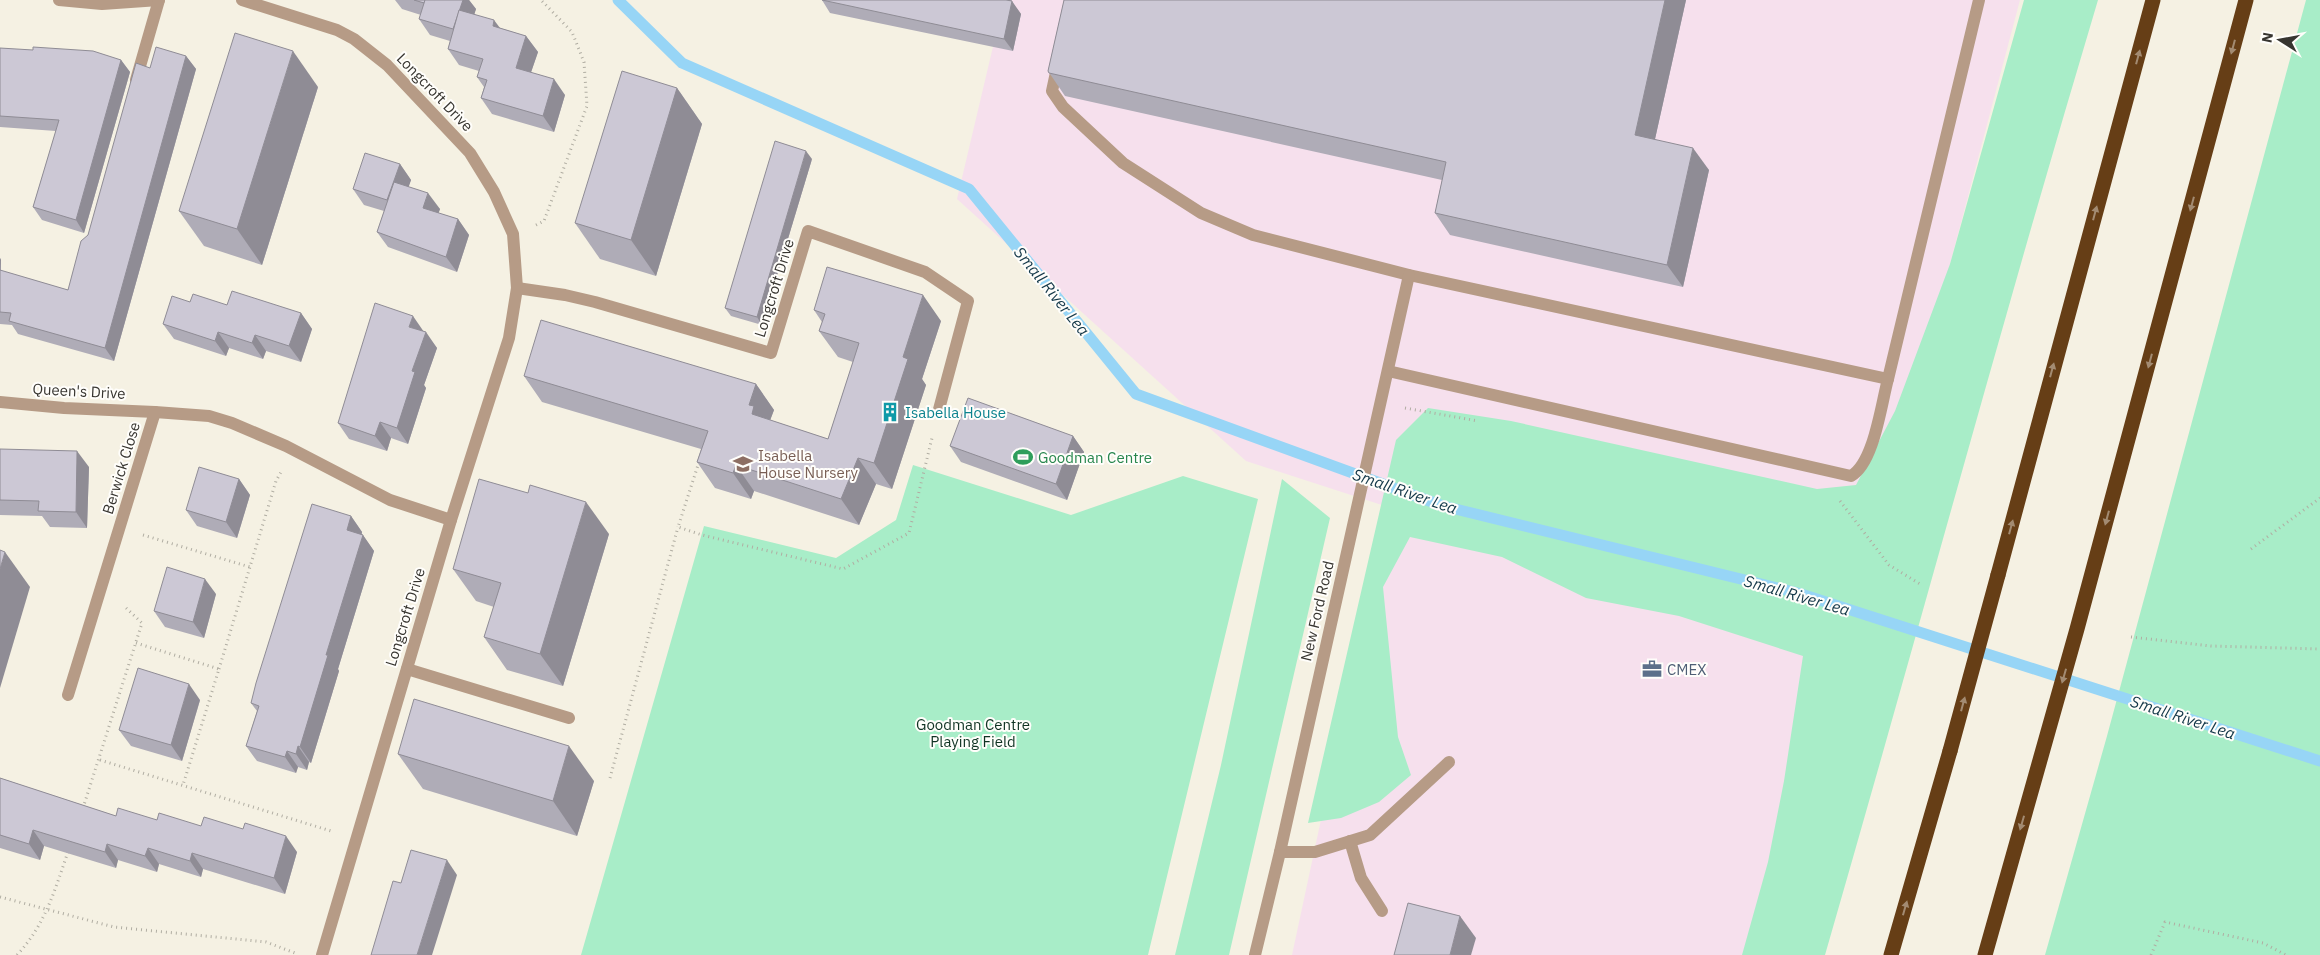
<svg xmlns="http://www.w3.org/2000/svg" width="2320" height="955" font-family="'IBM Plex Sans',sans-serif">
<rect width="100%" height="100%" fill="#f5f1e3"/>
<polygon fill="#f6e0ed" points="1004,0 2020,0 1849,646 1770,955 1292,955 1388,507 1246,461 957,199"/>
<g fill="#a8edc8">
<path d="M2024,0h74c-95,317 -181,637 -273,955h-83l26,-93 16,-81 19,-125 -124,-40 -93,-18 -84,-41 -92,-20 -27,50 15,150 13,38 -32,27 -38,16 -33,5 88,-383 32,-32 83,13 306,68 39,-4 39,-74 55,-147z"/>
<polygon points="2306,0 2320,0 2320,955 2045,955 2107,736"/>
<polygon points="913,465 1071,515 1183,476 1258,499 1148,955 581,955 704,526 836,558 896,520"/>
<polygon points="1282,479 1330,518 1229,955 1175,955 1221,765"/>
</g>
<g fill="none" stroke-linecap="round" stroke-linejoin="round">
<polyline stroke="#97d5f6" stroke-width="11" points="618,0 682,63 969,189 1136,394 1443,506 1798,593 2320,761"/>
<g stroke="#b0ada2" stroke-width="3" stroke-dasharray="1 4" stroke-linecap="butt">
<polyline points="536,225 544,221 587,106 584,62 572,32 541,0"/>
<polyline points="1405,408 1478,421"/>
<polyline points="699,462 678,527 702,535 843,569 909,533 932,438"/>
<polyline points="1840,501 1889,565 1920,584"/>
<polyline points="143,535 250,567"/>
<polyline points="2251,549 2320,498"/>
<polyline points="2131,637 2211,646 2320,649"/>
<polyline points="136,643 219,669 183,785"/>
<polyline points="219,669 276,481 281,472"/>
<polyline points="100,760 331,831"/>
<polyline points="610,778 678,527"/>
<polyline points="83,808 142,623 124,606"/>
<polyline points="0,897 114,927 266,942 295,953"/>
<path d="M17,955c29,-31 38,-66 52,-106"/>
<polyline points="2151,955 2165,922 2263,943 2286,955"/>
</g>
<g stroke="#b69b86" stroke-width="12">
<polyline points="59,0 102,4 159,0"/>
<polyline points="1058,63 1052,91 1063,107 1123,163 1201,213 1253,235 1409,275 1888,379 1979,0"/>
<polyline points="136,80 159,0"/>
<polyline points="517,288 565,295 595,302 771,353 808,231 925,272 968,301 938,413"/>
<path d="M1388,371l463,105c23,-13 30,-71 37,-97"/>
<polyline points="407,669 569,718"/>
<polyline points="1350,841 1361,878 1382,911"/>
<polyline points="1280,852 1315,852 1370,835 1449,762"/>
<polyline points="1255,955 1280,852 1409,275"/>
</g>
<g stroke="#b69b86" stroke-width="12">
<polyline points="242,0 337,30 354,39 387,65 470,153 494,192 513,234 517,288 509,338 451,520 322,955"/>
<polyline points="0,402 64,408 155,412 209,416 232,423 286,446 390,500 451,520"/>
<polyline points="68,695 155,412"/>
</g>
<g stroke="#663e16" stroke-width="15">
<polyline points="1998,575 2153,0"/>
<polyline points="1891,955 1950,751"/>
<polyline points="1985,955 2077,629 2246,0"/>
</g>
<polyline stroke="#663e16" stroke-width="15" points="1950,751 1998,575"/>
</g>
<g fill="#afacb7">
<polygon points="395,0 469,0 476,9 474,14 500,28 526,36 538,52 531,72 565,95 554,132 492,114 481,98 484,87 477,77 479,71 459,65 448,49 450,41 430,35 419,19 421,15 402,9"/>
<polygon points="822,0 1012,0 1011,1 1021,14 1013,51 830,13"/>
<polygon points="1064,0 1686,0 1655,139 1709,170 1683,287 1450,235 1435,213 1442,180 1065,96 1048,71"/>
<polygon points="0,48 121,60 130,72 84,233 42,220 33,207 56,131 0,127"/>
<polygon points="186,56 196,69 114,361 18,334 12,325 0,324 0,258 1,260 1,271 68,290 150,68"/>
<polygon points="318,87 262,265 204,246 179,211"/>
<polygon points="677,88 702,124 656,276 600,259 575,223"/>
<polygon points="812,159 762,325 731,316 725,308"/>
<polygon points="400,164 411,180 408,187 440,209 438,213 458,219 469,235 457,272 388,247 377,232 384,211 364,205 353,189"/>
<polygon points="190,302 301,313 312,329 301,362 266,351 263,359 229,348 226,356 174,339 163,324"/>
<polygon points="814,310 941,321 922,379 926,385 892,489 876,484 859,525 754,491 751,499 715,488 697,462 701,449 542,402 524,376 756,384 774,410 770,420 828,439 853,362 838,357 819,331 822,322"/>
<polygon points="424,332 437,348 424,385 426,388 408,444 391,438 387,451 349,439 338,423"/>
<polygon points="1073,436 1084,452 1067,500 961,462 950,446"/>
<polygon points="0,449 89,467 87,528 50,527 42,516 0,515"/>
<polygon points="239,479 250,495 237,538 197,526 186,510"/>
<polygon points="351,516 362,532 362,534 374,551 338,669 339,671 311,763 309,762 307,770 298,767 296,773 257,761 246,746 257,711 251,703"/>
<polygon points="609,534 563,686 507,670 484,637 494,607 476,601 453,569"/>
<polygon points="216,594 204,638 165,627 154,611"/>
<polygon points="200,700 182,761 131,746 119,730"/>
<polygon points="398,754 594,781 577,836 423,789"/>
<polygon points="0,778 116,816 201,826 297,852 285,894 203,869 201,877 159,864 157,872 118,860 116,868 44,846 40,860 0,848"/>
</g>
<g fill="#8f8c95">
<polygon points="463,0 469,0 476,9 465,45 453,29"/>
<polygon points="1665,0 1686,0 1651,157 1635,135"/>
<polygon points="1012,1 1021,14 1013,51 1004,39"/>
<polygon points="494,20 506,36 493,26"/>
<polygon points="526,36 538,52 527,84 516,68"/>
<polygon points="293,51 318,87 262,265 237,229"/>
<polygon points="186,56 196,69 114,361 105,348"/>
<polygon points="121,60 130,72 84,233 76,220"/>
<polygon points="554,79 565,95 554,132 543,116"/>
<polygon points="677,88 702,124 656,276 631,240"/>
<polygon points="1693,148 1709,170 1683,287 1667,265"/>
<polygon points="806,151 812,159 762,325 757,317"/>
<polygon points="400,164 411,180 399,216 387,200"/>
<polygon points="428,193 440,209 435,224 423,208"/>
<polygon points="458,219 469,235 457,272 446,257"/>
<polygon points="0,258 1,260 0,281"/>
<polygon points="923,295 941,321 922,379 926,385 892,489 874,463 903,357"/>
<polygon points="301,313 312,329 301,362 289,346"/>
<polygon points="413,316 424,332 409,327"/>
<polygon points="218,332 229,348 226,356 215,341"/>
<polygon points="426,332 437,348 424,385 426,388 408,444 397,428 412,371"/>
<polygon points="255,335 266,351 263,359 252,343"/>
<polygon points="756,384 774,410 768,426 752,414 749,405"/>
<polygon points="380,422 391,438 387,451 375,436"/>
<polygon points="1073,436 1084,452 1067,500 1056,484"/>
<polygon points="77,451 89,467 87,528 76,512"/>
<polygon points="858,458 876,484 859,525 841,499"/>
<polygon points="736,465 754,491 751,499 733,473"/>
<polygon points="239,479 250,495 237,538 226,522"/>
<polygon points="586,502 609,534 563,686 540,654"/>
<polygon points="351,516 362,532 358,546 347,530"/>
<polygon points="363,535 374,551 338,669 339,671 311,763 300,747 326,655"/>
<polygon points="5,552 30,587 0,688 0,569"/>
<polygon points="205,579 216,594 204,638 193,622"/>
<polygon points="189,684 200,700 182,761 171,745"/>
<polygon points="298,746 309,762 307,770 296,754"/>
<polygon points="569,746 594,781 577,836 553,801"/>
<polygon points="287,751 298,767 296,773 285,757"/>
<polygon points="33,830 44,846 40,860 29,844"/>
<polygon points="286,836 297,852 285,894 274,878"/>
<polygon points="107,844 118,860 116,868 105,852"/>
<polygon points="148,848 159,864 157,872 145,856"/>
<polygon points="192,853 203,869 201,877 190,861"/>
<polygon points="447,860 457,875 432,955 417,955"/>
<polygon points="1460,916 1476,938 1471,955 1450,955"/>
</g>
<g fill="#ccc8d5" stroke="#8f8c95">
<polygon points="414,0 425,0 424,3"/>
<polygon points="425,0 463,0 453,29 419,19"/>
<polygon points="822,0 1006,0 1012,1 1004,39"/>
<polygon points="1064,0 1665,0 1635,135 1693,148 1667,265 1435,213 1446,162 1049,73 1048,71"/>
<polygon points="459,10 494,20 493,26 526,36 516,68 554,79 543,116 481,98 487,80 477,77 483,59 448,49"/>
<polygon points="235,33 293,51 237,229 179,211"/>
<polygon points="33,47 93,51 121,60 76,220 33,207 59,120 0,116 0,48 33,50"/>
<polygon points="156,47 186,56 105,348 9,321 11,313 0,312 0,270 68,290 81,241 88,235 136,63 150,68"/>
<polygon points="622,71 677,88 631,240 575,223"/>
<polygon points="775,141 806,151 757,317 725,308"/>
<polygon points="365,153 400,164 387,200 353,189"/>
<polygon points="394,182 428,193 423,208 458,219 446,257 377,232"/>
<polygon points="827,267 923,295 903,357 908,359 874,463 858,458 841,499 736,465 733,473 697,462 708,431 524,376 541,320 756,384 749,405 754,406 752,414 828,439 859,343 819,331 825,314 814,310"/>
<polygon points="232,291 301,313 289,346 255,335 252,343 218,332 215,341 163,324 172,296 190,302 193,294 227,305"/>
<polygon points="375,303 413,316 409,327 426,332 412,371 415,372 397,428 380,422 375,436 338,423"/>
<polygon points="968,398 1073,436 1056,484 950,446"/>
<polygon points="0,449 77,451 76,512 38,511 39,501 0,500"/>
<polygon points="199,467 239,479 226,522 186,510"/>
<polygon points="479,479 528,493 530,485 586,502 540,654 484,637 501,583 453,569"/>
<polygon points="312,504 351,516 347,530 363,535 326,655 328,655 300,747 298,746 296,754 287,751 285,757 246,746 259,706 251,703 256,683"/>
<polygon points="0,550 5,552 0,569"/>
<polygon points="167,567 205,579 193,622 154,611"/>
<polygon points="138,668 189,684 171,745 119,730"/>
<polygon points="414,699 569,746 553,801 398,754"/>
<polygon points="0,778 116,816 118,808 157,820 159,813 201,826 204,817 243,829 245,823 286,836 274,878 192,853 190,861 148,848 145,856 107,844 105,852 33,830 29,844 0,835"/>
<polygon points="411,850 447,860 417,955 371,955 393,881 401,883"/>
<polygon points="1408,903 1460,916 1450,955 1394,955"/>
</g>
<defs><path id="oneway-solid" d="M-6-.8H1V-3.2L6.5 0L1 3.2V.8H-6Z" transform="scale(1.25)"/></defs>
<g fill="#a38b72">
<use href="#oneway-solid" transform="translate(2233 47) rotate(105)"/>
<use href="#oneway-solid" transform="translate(2138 57) rotate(-75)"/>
<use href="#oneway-solid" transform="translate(2192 204) rotate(105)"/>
<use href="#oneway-solid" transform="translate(2095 213) rotate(-75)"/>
<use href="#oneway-solid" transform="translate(2150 361) rotate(105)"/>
<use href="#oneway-solid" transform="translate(2052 370) rotate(-75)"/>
<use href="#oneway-solid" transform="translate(2107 518) rotate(105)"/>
<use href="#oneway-solid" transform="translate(2011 527) rotate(-75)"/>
<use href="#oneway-solid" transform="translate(2064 676) rotate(106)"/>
<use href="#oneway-solid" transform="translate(1963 704) rotate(-75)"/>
<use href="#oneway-solid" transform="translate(2022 823) rotate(106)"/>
<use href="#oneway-solid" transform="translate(1905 908) rotate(-74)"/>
</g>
<defs>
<symbol id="building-bare" viewBox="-9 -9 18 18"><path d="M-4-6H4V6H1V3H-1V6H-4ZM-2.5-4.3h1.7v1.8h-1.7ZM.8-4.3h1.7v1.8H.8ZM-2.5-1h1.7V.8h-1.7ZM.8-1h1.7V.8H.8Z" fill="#0f9aa8" stroke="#fffefb" stroke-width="2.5" paint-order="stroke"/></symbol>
<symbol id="stadium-bare" viewBox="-9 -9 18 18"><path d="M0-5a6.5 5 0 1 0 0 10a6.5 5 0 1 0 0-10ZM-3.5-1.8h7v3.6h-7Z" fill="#2e9e5b" stroke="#fffefb" stroke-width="2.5" paint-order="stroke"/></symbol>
<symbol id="school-bare" viewBox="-9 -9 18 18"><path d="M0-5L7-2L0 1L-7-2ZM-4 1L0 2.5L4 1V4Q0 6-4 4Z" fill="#8d6e63" stroke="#fffefb" stroke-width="2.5" paint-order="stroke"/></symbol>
<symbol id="office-bare" viewBox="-9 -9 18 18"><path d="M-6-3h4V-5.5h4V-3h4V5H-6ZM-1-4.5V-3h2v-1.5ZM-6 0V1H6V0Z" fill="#5c6f8a" stroke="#fffefb" stroke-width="2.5" paint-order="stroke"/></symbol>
</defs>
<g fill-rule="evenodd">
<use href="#building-bare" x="876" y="398" width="28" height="28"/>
<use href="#stadium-bare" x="1009" y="443" width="28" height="28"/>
<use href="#school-bare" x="729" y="450" width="28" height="28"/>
<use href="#office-bare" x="1638" y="655" width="28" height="28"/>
</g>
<g text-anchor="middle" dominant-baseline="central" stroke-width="4" stroke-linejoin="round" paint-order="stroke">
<g font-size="15" fill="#373530" stroke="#fffefb">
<text transform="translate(435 92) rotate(46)">Longcroft Drive</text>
<text transform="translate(774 288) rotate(-73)">Longcroft Drive</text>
<text transform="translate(79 391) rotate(3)">Queen's Drive</text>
<text transform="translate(121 468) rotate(-73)">Berwick Close</text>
<text transform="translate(1317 611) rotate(-77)">New Ford Road</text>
<text transform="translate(405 617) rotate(-73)">Longcroft Drive</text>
</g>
<g font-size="15" fill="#0d838f" stroke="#fffefb" text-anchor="start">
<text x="905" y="412">Isabella House</text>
</g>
<g font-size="15" fill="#785e54" stroke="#fffefb" text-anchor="start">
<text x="758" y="455">Isabella<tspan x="758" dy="17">House Nursery</tspan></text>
</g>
<g font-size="15" fill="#27864d" stroke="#fffefb" text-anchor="start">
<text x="1038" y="457">Goodman Centre</text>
</g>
<g font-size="15" fill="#4e5e75" stroke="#fffefb" text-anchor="start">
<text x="1667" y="669">CMEX</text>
</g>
<g font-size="15" fill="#103323" stroke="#fffefb">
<text x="973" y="724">Goodman Centre<tspan x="973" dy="17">Playing Field</tspan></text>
</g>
<g font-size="16" font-style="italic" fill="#143849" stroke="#fffefb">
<text transform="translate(1052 291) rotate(51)">Small River Lea</text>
<text transform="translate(1405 491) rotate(19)">Small River Lea</text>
<text transform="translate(1797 595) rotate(16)">Small River Lea</text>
<text transform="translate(2183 717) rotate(18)">Small River Lea</text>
</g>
</g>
<g transform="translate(2280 40) rotate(281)" stroke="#fffefb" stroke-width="4" paint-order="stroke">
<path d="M0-4L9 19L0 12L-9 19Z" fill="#373530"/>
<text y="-8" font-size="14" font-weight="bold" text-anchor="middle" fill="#373530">N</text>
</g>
</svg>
